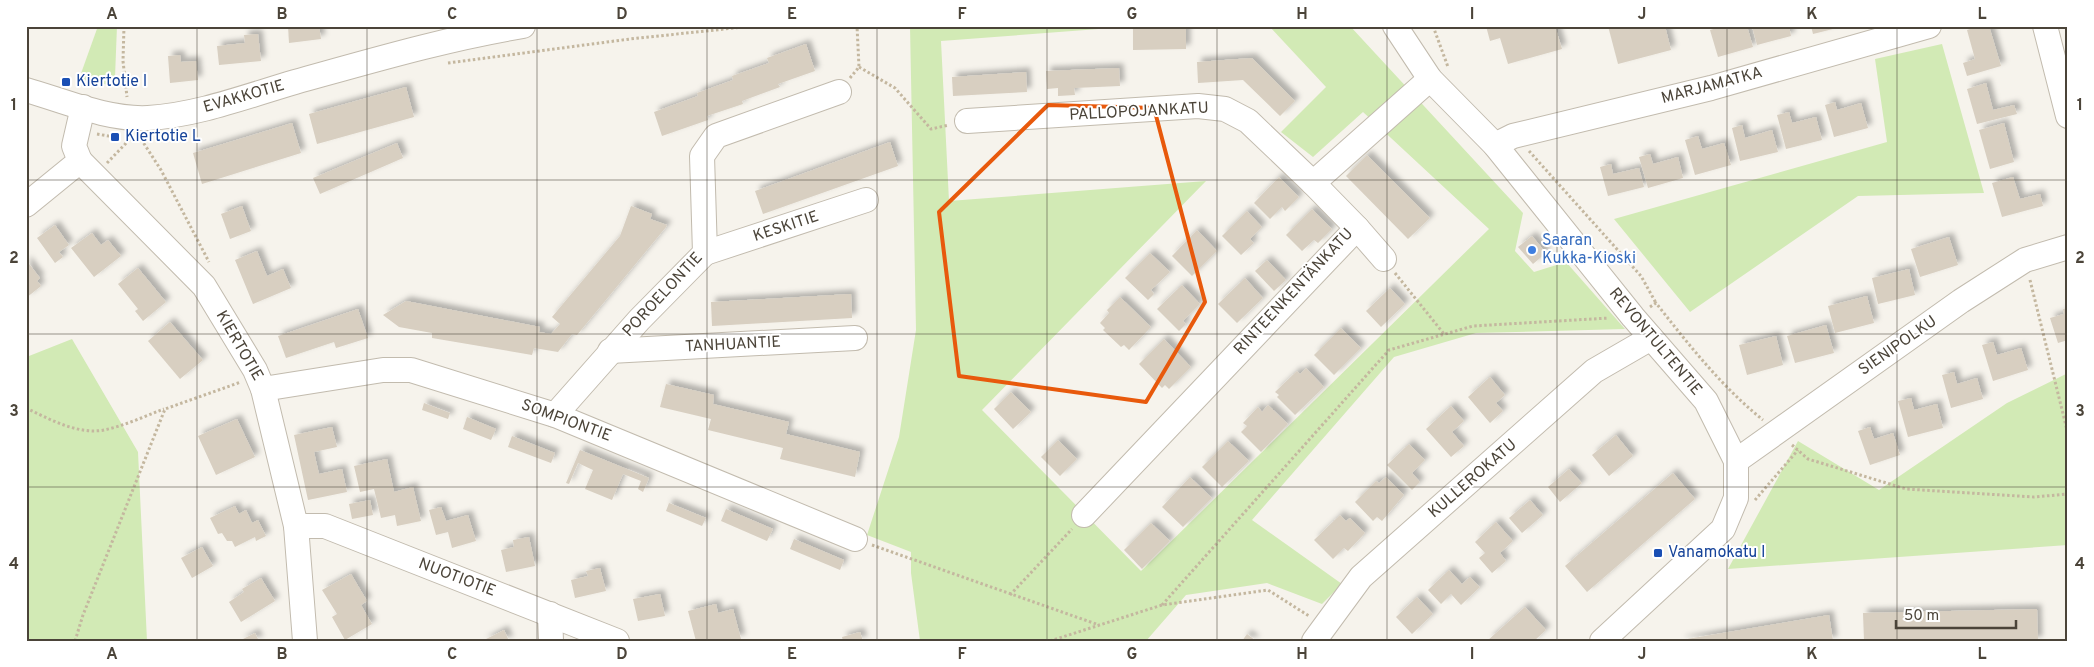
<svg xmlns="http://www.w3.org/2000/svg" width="2094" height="667" font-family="Overpass,sans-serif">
<defs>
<filter id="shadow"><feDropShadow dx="4.5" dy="-4.5" stdDeviation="2.5" flood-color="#0004"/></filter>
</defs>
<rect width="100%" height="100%" fill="#f6f3ec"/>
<g fill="#d2eab5">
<polygon points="98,26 117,26 115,77 109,85 79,79"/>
<polygon points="910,26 1171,26 1125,27 941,41 949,201 1206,181 982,410 1141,571 1489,229 1363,112 1313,157 1281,132 1326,87 1269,26 1350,26 1523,213 1515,251 1534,272 1566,262 1625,329 1476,333 1394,357 1252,520 1342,584 1322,604 1267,583 1186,595 1146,641 920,641 911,573 911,552 867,535 899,437 916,330"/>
<polygon points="1942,44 1984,193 1858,196 1690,312 1614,219 1887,142 1875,59"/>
<polygon points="72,339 138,452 147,641 26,641 26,352 29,356"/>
<polygon points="2068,373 2068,545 1728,569 1798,441 1879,490 2007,403"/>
</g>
<g fill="#d8cfc1" filter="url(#shadow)">
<polygon points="288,26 319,26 321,39 289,43"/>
<polygon points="1486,26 1555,26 1562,49 1508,64 1500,38 1490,41"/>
<polygon points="1608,26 1665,26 1671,50 1618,64"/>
<polygon points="1724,26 1747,26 1753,47 1718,57 1710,30"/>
<polygon points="1752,26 1789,26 1791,36 1757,45"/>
<polygon points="1811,26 1841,26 1841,27 1813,34"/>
<polygon points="1980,26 1989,26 2001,66 1967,76 1963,63 1975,59 1967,30"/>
<polygon points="1186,28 1186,49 1133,50 1133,29"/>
<polygon points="258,34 261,61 219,65 217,46 245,43 244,35"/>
<polygon points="806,44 815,71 778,84 780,87 742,101 743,104 707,116 708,120 662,136 654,112 698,96 697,93 733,80 732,76 769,63 767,58"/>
<polygon points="180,55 181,62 196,61 198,80 170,83 168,56"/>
<polygon points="1252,58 1295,101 1280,116 1243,80 1198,83 1197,62"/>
<polygon points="1119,68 1120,86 1074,88 1075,95 1058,96 1058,88 1047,89 1046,71"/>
<polygon points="1026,72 1027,92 953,96 952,77"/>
<polygon points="1986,83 1993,110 2014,105 2017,114 1977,124 1967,89"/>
<polygon points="406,87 414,117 317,144 309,114"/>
<polygon points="1835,102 1837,110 1861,103 1868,128 1834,137 1825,105"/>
<polygon points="1789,112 1792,123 1816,117 1822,140 1786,149 1777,115"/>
<polygon points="292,123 301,153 202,184 193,153"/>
<polygon points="2004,123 2014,162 1990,169 1979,130"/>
<polygon points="1742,125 1745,138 1772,130 1778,152 1740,161 1732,128"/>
<polygon points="1698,136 1702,149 1724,143 1731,165 1695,175 1685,140"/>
<polygon points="890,142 898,166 763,214 755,191"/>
<polygon points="397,143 403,158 320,194 313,178"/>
<polygon points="1650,154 1653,164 1678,157 1683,178 1648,188 1639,157"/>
<polygon points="1367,155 1430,218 1408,239 1346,176"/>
<polygon points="1611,164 1613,174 1639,168 1644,187 1608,196 1600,167"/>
<polygon points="1279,177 1299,197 1285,211 1282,207 1270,219 1254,203"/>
<polygon points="2013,177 2020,199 2040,194 2043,206 2002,217 1992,183"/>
<polygon points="242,206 251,231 230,239 221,214"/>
<polygon points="631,206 652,214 650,219 667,225 666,227 577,335 572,334 558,352 534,348 532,355 432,338 432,333 399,327 383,315 406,301 540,327 539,332 551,334 560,324 552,317 620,236"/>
<polygon points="1312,209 1332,229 1318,243 1314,240 1302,251 1286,235"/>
<polygon points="1247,211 1262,227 1250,239 1254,243 1241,255 1222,236"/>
<polygon points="55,225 69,245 59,252 63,257 55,263 37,238"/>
<polygon points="1197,230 1217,251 1192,276 1172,256"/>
<polygon points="92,233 101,245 108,240 121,256 94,277 71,248"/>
<polygon points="1532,236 1546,253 1533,264 1518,247"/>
<polygon points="1949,237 1958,265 1920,277 1911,249"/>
<polygon points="257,251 267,276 283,269 291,288 253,304 235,260"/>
<polygon points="1150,253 1170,272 1151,290 1154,294 1148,300 1125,278"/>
<polygon points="26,260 40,278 37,281 41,286 26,298"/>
<polygon points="1267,260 1286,280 1274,291 1255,271"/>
<polygon points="138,268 166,302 143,321 135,311 138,309 118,284"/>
<polygon points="1909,269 1915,295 1878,304 1872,278"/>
<polygon points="1245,278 1263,298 1237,323 1218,304"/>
<polygon points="1182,285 1200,304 1183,321 1186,324 1179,331 1157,309"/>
<polygon points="1390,288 1405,304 1381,327 1366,311"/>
<polygon points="851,294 852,318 712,326 711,302"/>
<polygon points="1867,296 1874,323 1835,333 1828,306"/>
<polygon points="1120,297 1151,327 1129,350 1124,345 1121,347 1103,330 1105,328 1100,323 1109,313 1107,310"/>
<polygon points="2068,308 2068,340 2058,343 2050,318 2064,314 2063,309"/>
<polygon points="358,309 368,338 336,348 334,342 286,358 278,336"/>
<polygon points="170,322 203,360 180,379 148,341"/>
<polygon points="1826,325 1834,353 1795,363 1787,336"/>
<polygon points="1341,328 1361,348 1334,375 1314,355"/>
<polygon points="1776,336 1783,365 1747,375 1739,345"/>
<polygon points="1164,339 1191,367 1169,389 1165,385 1162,388 1139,364"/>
<polygon points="1993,342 1997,355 2021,348 2028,370 1993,381 1982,345"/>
<polygon points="1306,368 1324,387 1295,415 1277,397 1279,395 1275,392 1297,371 1300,374"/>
<polygon points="1954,372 1957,384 1977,378 1983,399 1951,408 1942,375"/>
<polygon points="1490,377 1505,395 1496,403 1503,411 1490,423 1468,397"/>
<polygon points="666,384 714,395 713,404 789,422 786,434 860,452 855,477 780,459 783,448 708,430 711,419 660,407"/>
<polygon points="1011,392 1031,412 1013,429 994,409"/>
<polygon points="1911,398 1914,410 1937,404 1943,428 1908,437 1898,401"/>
<polygon points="424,403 450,413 448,419 422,410"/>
<polygon points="1268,405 1288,424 1261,452 1241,432 1247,426 1243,423 1258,407 1262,412"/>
<polygon points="1451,406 1464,421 1452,432 1464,446 1451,457 1426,429"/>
<polygon points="467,417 496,429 491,440 463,429"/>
<polygon points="237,419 255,457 216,475 198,436"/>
<polygon points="332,427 337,447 314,452 319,474 342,469 347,492 308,500 294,435"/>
<polygon points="1870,427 1874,439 1893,433 1900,455 1870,465 1858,431"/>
<polygon points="1616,435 1633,456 1609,476 1592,455"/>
<polygon points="512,436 555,453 551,463 508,447"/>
<polygon points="1058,440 1077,459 1060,476 1041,457"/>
<polygon points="1228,441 1249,461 1222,487 1202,467"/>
<polygon points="1409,444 1425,460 1412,473 1420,482 1412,490 1387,465"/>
<polygon points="580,450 649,478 643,492 638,489 641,481 623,474 612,500 585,489 593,470 578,463 569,484 566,483"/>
<polygon points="387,459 394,492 413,487 421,521 397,526 395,515 381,518 374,489 360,492 354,466"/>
<polygon points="1569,469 1582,483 1560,502 1548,487"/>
<polygon points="1673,473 1695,499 1587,592 1565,566"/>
<polygon points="1190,477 1212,498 1183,527 1162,507"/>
<polygon points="1386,477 1404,495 1382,521 1377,517 1373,521 1355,502 1376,481 1379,483"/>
<polygon points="370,500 373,515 352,519 349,504"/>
<polygon points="1530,500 1543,515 1522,533 1509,518"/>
<polygon points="669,503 706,518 702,526 666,511"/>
<polygon points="235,506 239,514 246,510 252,523 258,520 266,536 256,541 255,537 235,547 232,541 227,541 222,533 218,534 210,518"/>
<polygon points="441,507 446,521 468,515 476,541 452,548 448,532 436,535 429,510"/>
<polygon points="726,509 773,529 767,541 721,521"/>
<polygon points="1340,515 1346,521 1350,518 1365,533 1348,551 1344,548 1333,559 1314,540"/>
<polygon points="1496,522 1513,541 1500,553 1506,561 1492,573 1479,558 1485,553 1475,542"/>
<polygon points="1151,523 1170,541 1142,569 1124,550"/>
<polygon points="529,537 535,566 506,572 501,550 514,547 513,540"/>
<polygon points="794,539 844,560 840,570 790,549"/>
<polygon points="202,547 213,566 192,578 181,558"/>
<polygon points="600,568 606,591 575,598 571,580 588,576 586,571"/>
<polygon points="1449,570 1462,584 1470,577 1480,587 1461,605 1451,594 1441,604 1428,590"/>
<polygon points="351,574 367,601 361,605 372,624 345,640 332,617 337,614 322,590"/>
<polygon points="261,578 275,601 241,622 229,602 244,592 242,589"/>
<polygon points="660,594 665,616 638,621 633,599"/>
<polygon points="1417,597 1433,614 1412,634 1396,617"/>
<polygon points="716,604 718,613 733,609 741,639 696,641 688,611"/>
<polygon points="1525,607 1546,630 1534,641 1487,641"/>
<polygon points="2037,609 2038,641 1864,641 1863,613"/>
<polygon points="1829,615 1833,641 1681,641 1681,640"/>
<polygon points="504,630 509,641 482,641"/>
<polygon points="860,632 863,641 843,641 842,637"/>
<polygon points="255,633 259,641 239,641"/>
<polygon points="1247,634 1256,641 1242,641"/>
</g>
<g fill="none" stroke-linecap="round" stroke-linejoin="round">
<defs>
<g id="minor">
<polyline points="1395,26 1430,79 1495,145 1633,317 1706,401 1736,461 1736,498 1723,529 1602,641"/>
<polyline points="2045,26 2068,116"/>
<path d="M26,90c39,11 81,30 122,28 50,-3 99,-22 147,-36 76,-21 150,-43 228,-56"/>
<polyline points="967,121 1198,106 1225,109 1248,121 1313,183"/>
<polyline points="1495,145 1513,136 1711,88 1929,26"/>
<polyline points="80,161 204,286 255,370 263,389 296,526 305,641"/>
<polyline points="26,205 80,161 74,146 83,107"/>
<polyline points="1357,228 1384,259"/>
<polyline points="705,253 866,200"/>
<polyline points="610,351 855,338"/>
<polyline points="263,389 383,370 411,370 555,415 855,539"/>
<polyline points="555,415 639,320 705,253 702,156 716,136 839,92"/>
<polyline points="1736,461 1961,301 2025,260 2068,247"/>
<polyline points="1084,515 1357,228 1313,183 1430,79"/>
<polyline points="296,526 325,526 617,641"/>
<polyline points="550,614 551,641"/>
<polyline points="1314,641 1361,577 1594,371 1651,338"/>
</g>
</defs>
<use href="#minor" stroke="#c2bbae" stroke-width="26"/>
<g stroke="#c4b79f" stroke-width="3" stroke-dasharray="2.5 2.5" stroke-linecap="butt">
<polyline points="124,26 123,61 127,97"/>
<polyline points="1433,26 1448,67"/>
<polyline points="448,63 630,39 753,26"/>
<polyline points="859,67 895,88 931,129 949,125"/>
<polyline points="850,78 859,67 857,26"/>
<polyline points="97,134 120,138"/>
<polyline points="141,139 161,170 209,262"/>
<polyline points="1529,151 1641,276 1656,303"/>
<polyline points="107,163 131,138"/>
<polyline points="1395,273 1444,334"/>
<polyline points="2030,280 2068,434"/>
<path d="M1650,307l6,-4c33,42 65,83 107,117"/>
<path d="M26,408c23,11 52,27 78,22 20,-4 41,-14 60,-21"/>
<polyline points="1792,445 1808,459 1906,489 2034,497 2068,494"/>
<polyline points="1755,500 1798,450"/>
<polyline points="872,545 1099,625"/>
<polyline points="1010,595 1072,529"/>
<polyline points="1162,605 1389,350 1473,326 1609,318"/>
<polyline points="75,641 83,615 165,409 241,382"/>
<polyline points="1050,641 1162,605 1268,590 1309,616"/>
</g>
<use href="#minor" stroke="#fff" stroke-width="24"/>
</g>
<path fill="none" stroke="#e8590c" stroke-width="4" stroke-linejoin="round" d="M1048,105l106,3 51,194 -59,100 -187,-26 -20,-164z"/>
<path fill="none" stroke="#4b4439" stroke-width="1" stroke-opacity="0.55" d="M197,26v615M367,26v615M537,26v615M707,26v615M877,26v615M1047,26v615M1217,26v615M1387,26v615M1557,26v615M1727,26v615M1897,26v615M26,180h2042M26,334h2042M26,487h2042"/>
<g fill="#1a4fb4" stroke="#fff" stroke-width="2">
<rect x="61" y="77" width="10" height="10" rx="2.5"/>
<rect x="110" y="132" width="10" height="10" rx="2.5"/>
<rect x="1653" y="548" width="10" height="10" rx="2.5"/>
</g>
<circle fill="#3f7fe0" stroke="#fff" stroke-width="2" cx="1532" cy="250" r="5"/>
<g text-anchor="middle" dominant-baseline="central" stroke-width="4" stroke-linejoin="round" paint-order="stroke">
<g font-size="16" fill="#164399" stroke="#fff" text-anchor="start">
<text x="76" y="82">Kiertotie I</text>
<text x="125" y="137">Kiertotie L</text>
<text x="1668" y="553">Vanamokatu I</text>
</g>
<g font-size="16" fill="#4b4439" stroke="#fff">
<text transform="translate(1712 86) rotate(-15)">MARJAMATKA</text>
<text transform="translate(244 97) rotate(-16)">EVAKKOTIE</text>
<text transform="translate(1139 112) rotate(-3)">PALLOPOJANKATU</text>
<text transform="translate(786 227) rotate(-18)">KESKITIE</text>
<text transform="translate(1294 292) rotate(-47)">RINTEENKENTÄNKATU</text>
<text transform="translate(663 295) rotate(-47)">POROELONTIE</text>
<text transform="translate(1655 342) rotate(50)">REVONTULTENTIE</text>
<text transform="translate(733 345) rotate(-3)">TANHUANTIE</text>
<text transform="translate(239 346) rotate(60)">KIERTOTIE</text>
<text transform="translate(1898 346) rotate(-35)">SIENIPOLKU</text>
<text transform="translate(566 421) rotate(20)">SOMPIONTIE</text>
<text transform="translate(1473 479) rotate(-41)">KULLEROKATU</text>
<text transform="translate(457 578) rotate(21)">NUOTIOTIE</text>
</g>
<g font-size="16" fill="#366cbe" stroke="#fff" text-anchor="start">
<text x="1542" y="241">Saaran<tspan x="1542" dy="18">Kukka-Kioski</tspan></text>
</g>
</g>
<rect width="2094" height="667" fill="none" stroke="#ffffff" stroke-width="55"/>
<path d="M1896 620v8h120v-8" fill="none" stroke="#4b4439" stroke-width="2.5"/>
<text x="1904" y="620" font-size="15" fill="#4b4439" stroke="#ffffff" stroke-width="4" paint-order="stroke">50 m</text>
<rect x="28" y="28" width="2038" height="612" fill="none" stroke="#4b4439" stroke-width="2"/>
<g font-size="16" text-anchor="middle" font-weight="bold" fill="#4b4439">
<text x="112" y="19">A</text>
<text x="282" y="19">B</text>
<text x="452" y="19">C</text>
<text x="622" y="19">D</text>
<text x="792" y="19">E</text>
<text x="962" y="19">F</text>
<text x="1132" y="19">G</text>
<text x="1302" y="19">H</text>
<text x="1472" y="19">I</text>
<text x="1642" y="19">J</text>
<text x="1812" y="19">K</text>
<text x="1982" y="19">L</text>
<text x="14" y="110">1</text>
<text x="2080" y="110">1</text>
<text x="14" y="263">2</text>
<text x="2080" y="263">2</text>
<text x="14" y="416">3</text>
<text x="2080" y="416">3</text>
<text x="14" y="569">4</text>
<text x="2080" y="569">4</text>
<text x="112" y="659">A</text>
<text x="282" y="659">B</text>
<text x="452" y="659">C</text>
<text x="622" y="659">D</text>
<text x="792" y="659">E</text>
<text x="962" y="659">F</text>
<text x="1132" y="659">G</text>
<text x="1302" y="659">H</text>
<text x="1472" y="659">I</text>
<text x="1642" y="659">J</text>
<text x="1812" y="659">K</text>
<text x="1982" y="659">L</text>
</g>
</svg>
